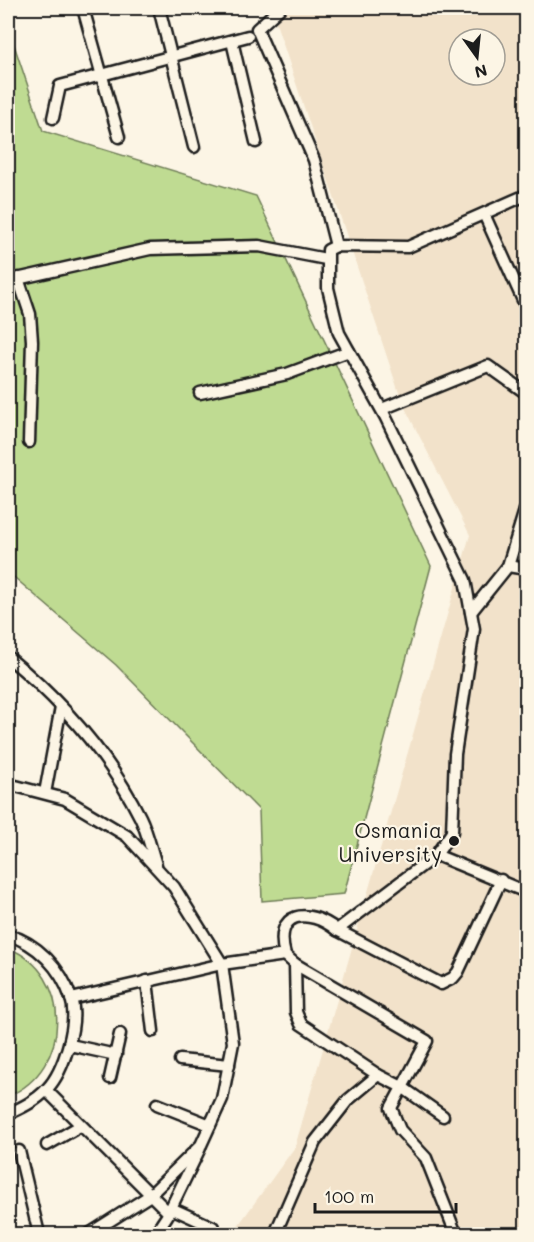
<svg xmlns="http://www.w3.org/2000/svg" width="534" height="1242" font-family="Mali,sans-serif">
<rect width="100%" height="100%" fill="#fcf5e5"/>
<filter id="ink" filterUnits="userSpaceOnUse"><feTurbulence type="fractalNoise" baseFrequency=".0167" numOctaves="2"/><feDisplacementMap in="SourceGraphic" scale="12" xChannelSelector="R" yChannelSelector="G"/><feConvolveMatrix kernelMatrix="1 2 1 2 8 2 1 2 1" color-interpolation-filters="sRGB"/></filter>
<g filter="url(#ink)">
<path fill="#f2e2ca" fill-rule="evenodd" d="M271,8h255v1226h-294l63,-87 175,-612 -68,-133zM459,39h36v36h-36z"/>
<g fill="#bfdb92" stroke="#6e7c57" stroke-width="1.5">
<polygon points="8,27 43,131 256,196 431,566 344,894 262,901 259,810 116,665 8,572"/>
<path d="M8,948c66,25 64,122 0,148z"/>
</g>
<g fill="none" stroke-linecap="round" stroke-linejoin="round">
<defs>
<g id="minor">
<polyline points="83,8 119,137"/>
<polyline points="159,8 194,147"/>
<polyline points="280,8 257,29 314,160 336,246"/>
<polyline points="232,41 256,142"/>
<polyline points="53,118 60,86 248,36"/>
<polyline points="484,214 526,307"/>
<polyline points="18,278 30,314 32,341 29,442"/>
<polyline points="8,281 150,249 259,246 326,259"/>
<polyline points="200,393 287,374 349,351"/>
<polyline points="382,409 488,366 526,393"/>
<polyline points="508,566 525,510"/>
<polyline points="471,612 508,566 526,569"/>
<path d="M8,657c53,44 101,98 132,160 7,14 11,32 16,48"/>
<polyline points="8,784 65,799 127,836 174,887 222,964 233,1043 222,1099 201,1145 149,1196 89,1234"/>
<polyline points="45,793 61,707"/>
<polyline points="436,855 526,892"/>
<polyline points="337,930 441,984 453,978 458,972 501,880"/>
<path d="M8,935c29,8 53,33 63,63 8,24 -7,73 -24,91 -11,12 -26,19 -39,25"/>
<polyline points="285,955 295,964 427,1041 391,1108 400,1130 426,1158 456,1234"/>
<polyline points="295,964 296,1012 301,1024 378,1075"/>
<polyline points="147,981 153,1031"/>
<path d="M71,999l151,-35 63,-9c-12,-44 23,-48 52,-25l99,-75 16,-23 3,-78 19,-125 -9,-49 -80,-164 -46,-83 -11,-45v-38l8,-4 72,1 118,-52"/>
<polyline points="70,1045 116,1055"/>
<polyline points="180,1060 229,1065"/>
<polyline points="110,1078 120,1034"/>
<polyline points="46,1090 169,1213"/>
<polyline points="157,1104 210,1125"/>
<polyline points="47,1145 80,1126"/>
<polyline points="19,1151 39,1234"/>
<polyline points="171,1208 213,1227"/>
<polyline points="155,1234 167,1216 200,1148"/>
<polyline points="275,1234 315,1142 348,1100 378,1075 402,1087 443,1116"/>
</g>
</defs>
<use href="#minor" stroke="#1c1c1c" stroke-width="15"/>
<use href="#minor" stroke="#fcf5e5" stroke-width="10"/>
</g>
</g>
<circle fill="#1c1c1c" stroke="#fcf5e5" stroke-width="2" cx="454" cy="841" r="6"/>
<g text-anchor="middle" dominant-baseline="central" stroke-width="4.5" stroke-linejoin="round" paint-order="stroke">
<g font-size="21" fill="#1c1c1c" stroke="#fcf5e5" text-anchor="end">
<text x="442" y="829">Osmania<tspan x="442" dy="24">University</tspan></text>
</g>
</g>
<rect width="534" height="1242" fill="none" stroke="#fcf5e5" stroke-width="30"/>
<rect x="15" y="15" width="504" height="1212" fill="none" stroke="#1c1c1c" stroke-width="2" filter="url(#ink)"/>
<g transform="translate(477 57) rotate(165)"><circle r="28" fill="#fcf5e5" stroke="#a29e95" stroke-width="1.5"/>
<path d="M0-4.5L10 22L0 15L-10 22Z" fill="#1c1c1c"/>
<text y="-9" font-size="16" font-weight="bold" text-anchor="middle" fill="#1c1c1c">N</text>
</g>
<path d="M315 1203v9h141v-9" fill="none" stroke="#1c1c1c" stroke-width="3"/>
<text x="324" y="1203" font-size="18" fill="#1c1c1c" stroke="#fcf5e5" stroke-width="4.5" paint-order="stroke">100 m</text>
</svg>
